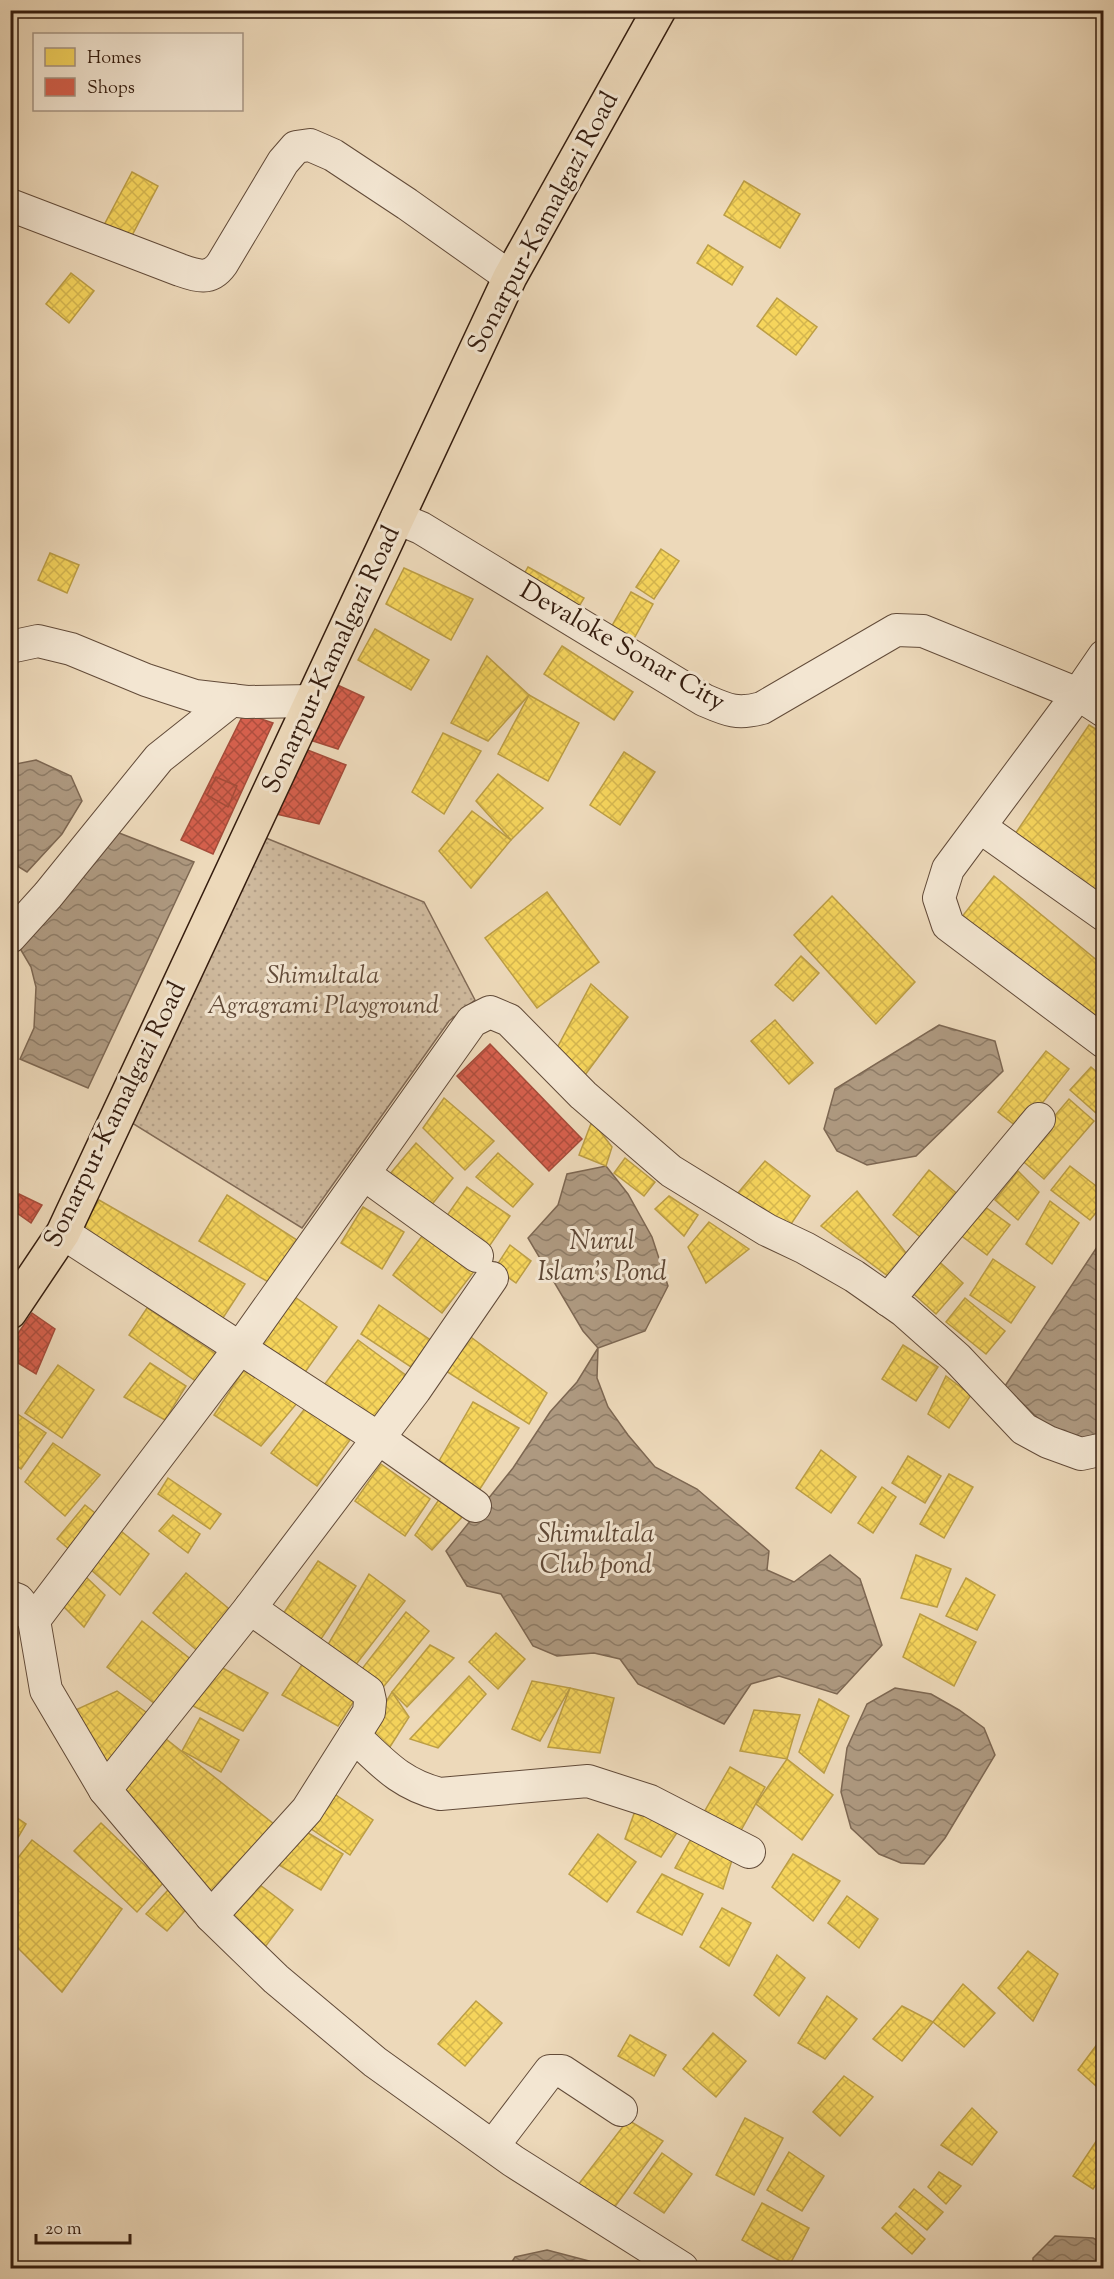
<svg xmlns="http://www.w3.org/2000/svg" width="1114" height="2279" font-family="'Sorts Mill Goudy',serif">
<defs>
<pattern id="park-dots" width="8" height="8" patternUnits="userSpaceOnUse" patternTransform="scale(1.5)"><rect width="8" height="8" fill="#ceb99d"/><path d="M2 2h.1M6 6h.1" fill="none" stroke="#b29e86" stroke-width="1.8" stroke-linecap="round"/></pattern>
<pattern id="water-waves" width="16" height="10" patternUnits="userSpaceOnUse" patternTransform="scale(1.5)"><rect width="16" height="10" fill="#ae9980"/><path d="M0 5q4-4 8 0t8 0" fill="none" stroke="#8e7c67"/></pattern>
<pattern id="homes-cross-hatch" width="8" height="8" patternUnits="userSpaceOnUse" patternTransform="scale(1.5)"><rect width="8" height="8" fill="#f6d55c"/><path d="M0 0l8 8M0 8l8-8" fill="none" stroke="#d4b64f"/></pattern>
<pattern id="shops-cross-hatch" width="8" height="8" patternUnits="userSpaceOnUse" patternTransform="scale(1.5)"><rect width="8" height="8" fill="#d6604d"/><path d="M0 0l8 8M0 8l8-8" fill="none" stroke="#ae4e3e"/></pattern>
</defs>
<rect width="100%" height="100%" fill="#edd9ba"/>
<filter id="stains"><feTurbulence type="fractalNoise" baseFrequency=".00333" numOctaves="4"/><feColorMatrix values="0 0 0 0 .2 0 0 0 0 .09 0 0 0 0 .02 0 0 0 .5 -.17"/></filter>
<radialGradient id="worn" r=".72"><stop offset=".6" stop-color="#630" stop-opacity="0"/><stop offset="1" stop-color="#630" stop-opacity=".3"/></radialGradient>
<polygon fill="url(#park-dots)" stroke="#816a56" stroke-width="1.5" points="261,836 424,902 475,1000 449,1021 302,1228 132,1123"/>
<g fill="url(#water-waves)" stroke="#7d6752" stroke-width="1.5">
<polygon points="36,760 71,776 82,801 62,834 27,872 11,862 11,765"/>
<polygon points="114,831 194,862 88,1088 20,1059 34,1028 36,987 31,967 18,945"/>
<polygon points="939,1025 995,1041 1003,1071 916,1156 867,1165 837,1151 824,1129 835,1089"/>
<polygon points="606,1166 628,1194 652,1237 668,1286 645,1331 598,1348 597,1378 608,1407 628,1435 655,1467 697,1489 769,1551 767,1570 794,1582 830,1555 860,1579 882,1645 837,1694 779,1676 751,1684 724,1724 638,1684 620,1659 594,1653 557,1656 533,1646 501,1594 467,1586 446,1551 513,1468 550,1412 577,1382 598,1348 583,1331 528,1238 558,1205 567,1174"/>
<polygon points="1103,1238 1103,1447 1061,1441 1005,1386"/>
<polygon points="895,1688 931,1694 959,1710 984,1728 995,1755 945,1838 924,1864 901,1863 879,1854 851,1828 841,1792 847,1748 867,1704"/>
<polygon points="1055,2236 1093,2238 1103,2243 1103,2268 1033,2268 1033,2258"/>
<polygon points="547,2250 589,2261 602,2268 508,2268 515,2257"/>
</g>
<g fill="url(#homes-cross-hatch)" stroke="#bc9e45" stroke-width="1.5">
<polygon points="132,172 158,186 128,243 102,229"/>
<polygon points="744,181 800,214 780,248 724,215"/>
<polygon points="708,245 743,267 732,285 697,263"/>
<polygon points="71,273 94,291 69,323 46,304"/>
<polygon points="777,298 817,327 796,355 757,326"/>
<polygon points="661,549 679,561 654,599 636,587"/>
<polygon points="50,553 79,565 67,593 38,580"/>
<polygon points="528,567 584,598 575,613 519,583"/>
<polygon points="404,568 473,599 451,640 386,604"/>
<polygon points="631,592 653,604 631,644 609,631"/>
<polygon points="375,629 429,660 411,690 358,660"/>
<polygon points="562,646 633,692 614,720 544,674"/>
<polygon points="487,656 529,695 488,741 451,723"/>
<polygon points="529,695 579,723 548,781 498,754"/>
<polygon points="1089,725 1104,734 1104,899 1013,837"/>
<polygon points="443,733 481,751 444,814 412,792"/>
<polygon points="624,752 655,772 620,825 590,805"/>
<polygon points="498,774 543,808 511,840 476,801"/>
<polygon points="472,811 511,840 471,888 439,851"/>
<polygon points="994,876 1104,966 1104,1037 957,923"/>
<polygon points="547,892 599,962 537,1008 485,938"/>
<polygon points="832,896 915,982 876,1024 794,935"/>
<polygon points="801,956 819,973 793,1001 775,985"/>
<polygon points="591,984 628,1017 582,1079 556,1050"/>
<polygon points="775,1020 813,1063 789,1084 751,1041"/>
<polygon points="1046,1051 1069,1069 1021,1130 998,1112"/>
<polygon points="1091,1067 1104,1078 1104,1120 1070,1090"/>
<polygon points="444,1098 494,1141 465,1170 423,1128"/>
<polygon points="1069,1099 1094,1121 1044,1179 1019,1158"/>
<polygon points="592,1121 612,1147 606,1166 579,1155"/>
<polygon points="416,1143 453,1178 430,1207 390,1174"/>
<polygon points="498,1153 533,1184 513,1207 476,1177"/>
<polygon points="625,1158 655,1182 644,1196 614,1173"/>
<polygon points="765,1161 810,1196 787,1230 738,1193"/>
<polygon points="1070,1166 1104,1192 1104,1203 1090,1220 1051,1190"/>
<polygon points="929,1170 960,1196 924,1240 893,1215"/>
<polygon points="1018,1171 1039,1192 1018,1220 995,1200"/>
<polygon points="467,1187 510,1216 488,1248 446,1217"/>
<polygon points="857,1191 910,1258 893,1280 821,1226"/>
<polygon points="227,1195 300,1242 270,1283 199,1241"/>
<polygon points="669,1196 698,1215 684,1236 655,1209"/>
<polygon points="99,1200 245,1284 221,1321 81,1229"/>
<polygon points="977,1201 1010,1225 987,1255 955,1231"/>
<polygon points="1050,1201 1079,1223 1052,1264 1026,1244"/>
<polygon points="363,1207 404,1232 382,1269 341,1243"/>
<polygon points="709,1222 749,1249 706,1283 688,1247"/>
<polygon points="425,1232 475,1270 442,1313 393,1275"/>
<polygon points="510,1245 531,1261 516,1283 495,1268"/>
<polygon points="934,1257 963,1283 936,1314 907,1288"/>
<polygon points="993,1259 1035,1287 1011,1323 970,1295"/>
<polygon points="295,1297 337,1327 303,1375 261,1344"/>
<polygon points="965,1298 1005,1331 986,1354 946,1322"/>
<polygon points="379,1305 432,1341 414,1369 361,1334"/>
<polygon points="147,1308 219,1356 200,1384 129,1335"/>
<polygon points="468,1335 547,1393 529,1424 446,1371"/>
<polygon points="358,1340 411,1379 377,1428 321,1389"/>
<polygon points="903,1345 938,1367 916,1401 882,1379"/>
<polygon points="150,1363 186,1386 165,1420 124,1397"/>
<polygon points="58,1365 94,1390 62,1438 25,1413"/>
<polygon points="245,1368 298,1402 261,1446 214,1415"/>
<polygon points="946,1376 971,1395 949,1428 928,1414"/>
<polygon points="473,1402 519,1428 476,1495 439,1461"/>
<polygon points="306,1407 350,1440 317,1486 271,1453"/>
<polygon points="10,1409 46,1433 21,1469 10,1462"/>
<polygon points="53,1443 100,1475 65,1516 25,1482"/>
<polygon points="821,1450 856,1477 831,1513 796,1488"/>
<polygon points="908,1456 941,1476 925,1503 892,1483"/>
<polygon points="381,1464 430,1499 405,1536 355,1501"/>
<polygon points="949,1474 973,1487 944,1538 920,1524"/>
<polygon points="168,1478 221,1514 210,1529 158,1494"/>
<polygon points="882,1487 896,1497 873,1533 858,1523"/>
<polygon points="440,1498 463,1516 432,1550 415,1535"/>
<polygon points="85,1505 104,1520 76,1555 57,1539"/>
<polygon points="173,1515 200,1534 188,1553 159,1531"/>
<polygon points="116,1527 149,1554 120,1595 89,1568"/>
<polygon points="916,1555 951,1569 937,1607 901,1598"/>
<polygon points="318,1561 356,1586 321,1639 283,1614"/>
<polygon points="186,1573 233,1612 200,1653 153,1613"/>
<polygon points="369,1574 405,1601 354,1667 326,1648"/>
<polygon points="86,1577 105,1595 84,1627 62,1605"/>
<polygon points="966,1578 995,1595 977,1630 946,1616"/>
<polygon points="406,1612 429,1631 380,1691 358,1674"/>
<polygon points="920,1614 976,1642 954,1686 903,1657"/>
<polygon points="142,1621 193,1661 159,1707 107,1667"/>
<polygon points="496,1633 525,1659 498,1689 469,1662"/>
<polygon points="430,1645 454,1658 407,1707 392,1692"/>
<polygon points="303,1663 354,1701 338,1726 282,1695"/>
<polygon points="219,1666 268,1693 243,1731 191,1705"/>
<polygon points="469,1676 486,1694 438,1748 410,1739"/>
<polygon points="532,1681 570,1688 540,1741 512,1729"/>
<polygon points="570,1688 614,1698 600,1753 548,1747"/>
<polygon points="117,1691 150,1715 105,1765 71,1712"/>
<polygon points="392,1692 409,1717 386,1753 365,1735"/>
<polygon points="819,1699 849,1716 824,1773 799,1752"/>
<polygon points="754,1710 800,1715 787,1759 740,1751"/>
<polygon points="200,1718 239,1740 221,1772 182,1751"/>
<polygon points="161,1735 279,1828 210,1897 120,1790"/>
<polygon points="787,1759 833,1795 802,1840 756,1804"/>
<polygon points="730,1767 765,1787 739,1834 703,1814"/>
<polygon points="324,1787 373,1820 350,1855 301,1822"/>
<polygon points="636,1808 680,1828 661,1857 625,1839"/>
<polygon points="10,1813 26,1824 10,1851"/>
<polygon points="101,1823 163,1883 137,1912 74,1851"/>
<polygon points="300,1828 343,1854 321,1890 279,1865"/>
<polygon points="598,1834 636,1862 607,1902 569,1874"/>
<polygon points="691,1839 733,1857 723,1889 675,1868"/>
<polygon points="32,1840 122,1909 62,1992 10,1940 10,1868"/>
<polygon points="793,1854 840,1881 813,1921 772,1887"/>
<polygon points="662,1874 703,1894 682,1935 637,1912"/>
<polygon points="256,1882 293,1910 265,1947 228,1920"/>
<polygon points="168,1890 189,1906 167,1931 146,1914"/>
<polygon points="847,1896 878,1919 859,1948 828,1923"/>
<polygon points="722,1908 751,1923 729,1966 700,1947"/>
<polygon points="1028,1951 1058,1974 1033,2021 998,1988"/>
<polygon points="777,1955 805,1978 779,2016 754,1995"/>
<polygon points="963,1984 995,2013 964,2047 933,2022"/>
<polygon points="827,1996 857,2019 825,2059 798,2043"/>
<polygon points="476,2001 502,2023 465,2066 438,2044"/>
<polygon points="902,2006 933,2022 902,2061 873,2039"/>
<polygon points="713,2033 746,2061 716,2097 683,2069"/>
<polygon points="630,2035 666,2055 654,2076 618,2056"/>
<polygon points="1104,2035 1104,2093 1078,2070"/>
<polygon points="844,2076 873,2097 840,2136 813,2112"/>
<polygon points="972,2108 997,2132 972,2165 941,2145"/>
<polygon points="745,2118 783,2138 754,2195 716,2175"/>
<polygon points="628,2120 663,2141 605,2220 575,2189"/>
<polygon points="1097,2140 1104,2144 1104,2173 1093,2189 1073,2176"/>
<polygon points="789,2152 824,2176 802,2211 767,2190"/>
<polygon points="662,2153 692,2174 664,2213 634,2193"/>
<polygon points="939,2172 961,2186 946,2204 928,2187"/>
<polygon points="914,2189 943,2212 927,2230 899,2207"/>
<polygon points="762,2203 809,2228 789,2266 742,2240"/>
<polygon points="896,2213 925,2239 912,2254 882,2228"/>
</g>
<g fill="url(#shops-cross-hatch)" stroke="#a54c3a" stroke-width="1.5">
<polygon points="333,683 364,697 338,749 310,740"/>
<polygon points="244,713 273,723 213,854 181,840"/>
<polygon points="305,749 346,765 319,824 276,814"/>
<polygon points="216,777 237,786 228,807 207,795"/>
<polygon points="490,1044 582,1139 549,1171 457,1076"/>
<polygon points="19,1194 42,1205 31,1223 10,1208"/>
<polygon points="32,1313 55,1329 36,1374 10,1358 10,1345"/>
</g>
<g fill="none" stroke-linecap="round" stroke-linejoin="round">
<defs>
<g id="minor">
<path d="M10,205l170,65c17,6 30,11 42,-6l61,-102 13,-15 14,-2 23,10 74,49 103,73"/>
<path d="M397,518l24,10 283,172c23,10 33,15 58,8l134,-78 27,1 155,63 -130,175 -9,29 9,27 156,117"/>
<polyline points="10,647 38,641 71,649 146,680 195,696 247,702 312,701"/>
<polyline points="1104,656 1078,694 1104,711"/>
<polyline points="980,827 1104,915"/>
<polyline points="10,937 48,895 159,758 232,700"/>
<polyline points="364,1174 477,1256"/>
<polyline points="63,1233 378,1438 475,1506"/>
<polyline points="888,1300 1039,1119"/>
<polyline points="10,1597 18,1600 34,1620 46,1690 105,1790 211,1916 276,1979 375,2062 513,2161 682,2268"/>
<polyline points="34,1620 240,1348 472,1021 490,1012 509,1020 583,1095 671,1171 767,1230 805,1248 854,1276 904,1311 957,1358 1024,1429 1048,1442 1081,1454 1104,1449"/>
<path d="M354,1736c29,27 46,48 86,58l148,-13 62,20 99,51"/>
<polyline points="105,1790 250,1608 415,1390 492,1278"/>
<polyline points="211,1916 307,1810 369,1712 370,1701 368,1692 250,1608"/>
<polyline points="493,2146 550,2071 562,2071 621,2110"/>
</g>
<polyline id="major" points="10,1312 63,1233 510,277 659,10"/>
</defs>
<use href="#minor" stroke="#624b39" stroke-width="34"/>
<use href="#major" stroke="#341c0e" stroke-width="36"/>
<use href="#minor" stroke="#f3e6d2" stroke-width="32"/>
<use href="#major" stroke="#edd9ba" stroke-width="33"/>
</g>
<g text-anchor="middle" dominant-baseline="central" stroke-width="6" stroke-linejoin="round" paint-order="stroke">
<g font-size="26" fill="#341c0e" stroke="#f3e6d2">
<text transform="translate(544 223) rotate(-62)">Sonarpur-Kamalgazi Road</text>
<text transform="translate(622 647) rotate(30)">Devaloke Sonar City</text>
<text transform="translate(332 660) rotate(-65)">Sonarpur-Kamalgazi Road</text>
<text transform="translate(116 1115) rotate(-64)">Sonarpur-Kamalgazi Road</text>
</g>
<g font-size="26" font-style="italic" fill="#624b39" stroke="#f3e6d2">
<text x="323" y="976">Shimultala<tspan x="323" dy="30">Agragrami Playground</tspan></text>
</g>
<g font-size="27" font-style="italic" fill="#5f4836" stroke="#f3e6d2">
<text x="602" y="1242">Nurul<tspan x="602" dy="31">Islam's Pond</tspan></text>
<text x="596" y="1535">Shimultala<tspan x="596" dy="31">Club pond</tspan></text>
</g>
</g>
<rect width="1114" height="2279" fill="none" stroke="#edd9ba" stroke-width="36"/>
<rect x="12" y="12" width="1090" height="2255" fill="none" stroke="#341c0e" stroke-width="3"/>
<rect x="18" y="18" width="1078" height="2243" fill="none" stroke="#341c0e" stroke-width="1.5"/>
<rect x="33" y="33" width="210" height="78" fill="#f3e6d2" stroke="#a79584" stroke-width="1.5"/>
<rect x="45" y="48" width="30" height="18" fill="#f6d55c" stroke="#a79584" stroke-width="1.5"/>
<text x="87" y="63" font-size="18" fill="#341c0e">Homes</text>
<rect x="45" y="78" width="30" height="18" fill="#d6604d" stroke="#a79584" stroke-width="1.5"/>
<text x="87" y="93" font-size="18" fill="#341c0e">Shops</text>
<path d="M36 2234v9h94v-9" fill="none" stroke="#341c0e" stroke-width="3"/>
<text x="45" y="2234" font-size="18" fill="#341c0e" stroke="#f3e6d2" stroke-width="4.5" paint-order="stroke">20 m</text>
<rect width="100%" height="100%" filter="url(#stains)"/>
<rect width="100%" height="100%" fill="url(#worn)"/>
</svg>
